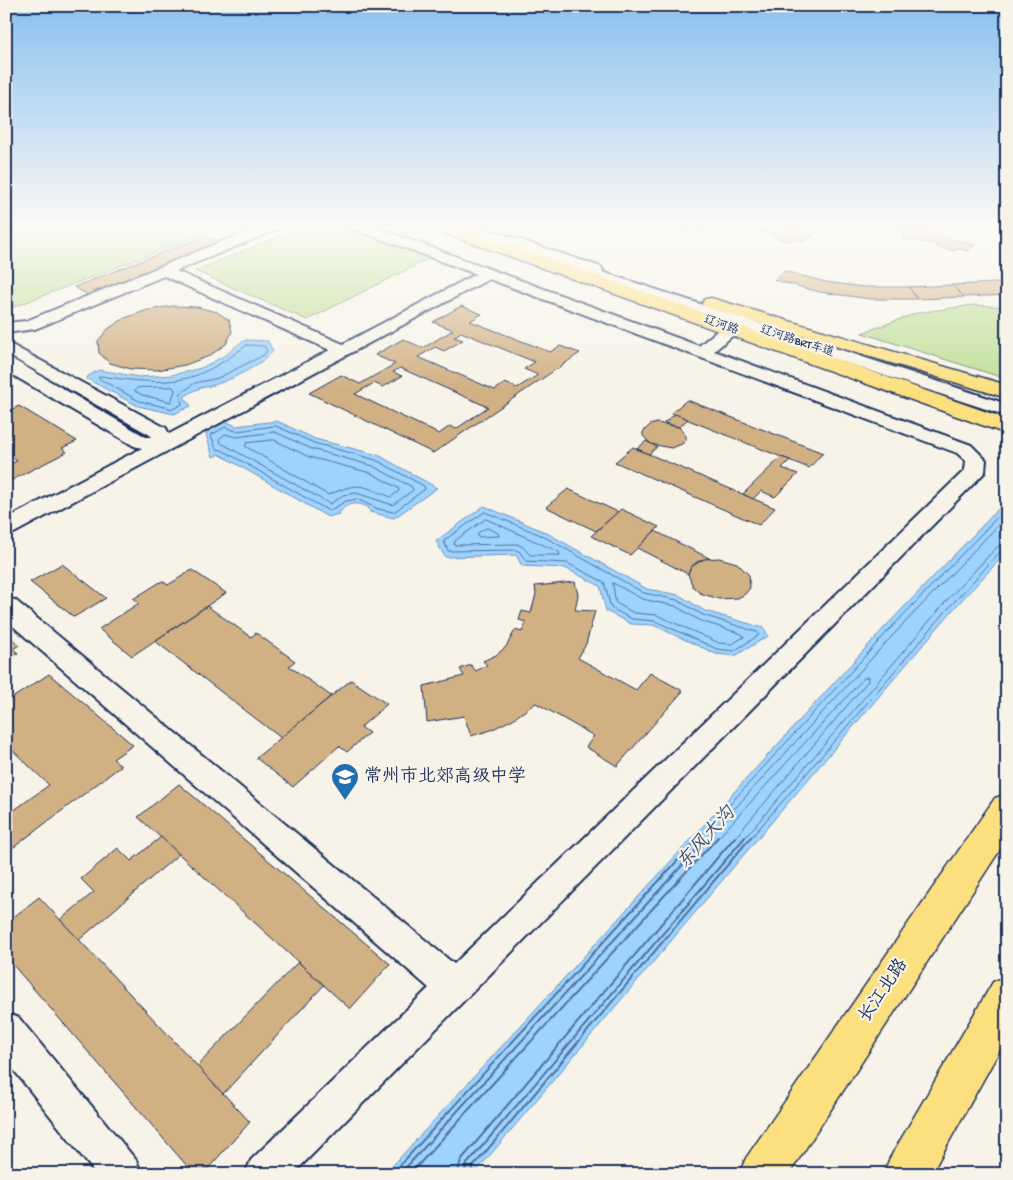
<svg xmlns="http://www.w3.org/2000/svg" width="1013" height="1180" font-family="'Gochi Hand','LXGW WenKai TC',sans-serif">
<rect width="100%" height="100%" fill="#f7f3e8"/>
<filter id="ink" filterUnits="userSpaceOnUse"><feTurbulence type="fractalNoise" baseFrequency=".02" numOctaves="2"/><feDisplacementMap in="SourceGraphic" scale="10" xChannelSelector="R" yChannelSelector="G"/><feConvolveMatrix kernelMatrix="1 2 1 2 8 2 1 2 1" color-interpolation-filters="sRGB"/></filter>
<g filter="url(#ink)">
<g fill="#bfdf98" stroke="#6d877b">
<polygon points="226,225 6,310 6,226"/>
<polygon points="305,225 339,225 430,258 307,320 195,271"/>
<polygon points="973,305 1007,307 1007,379 862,333 917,313"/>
</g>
<g fill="#9ed3fd" stroke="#6a91bd">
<path d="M247,340l21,1 5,10c-9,12 -38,27 -53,32 -16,6 -20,2 -36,14l7,9 -17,8 -36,-8 -51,-27 1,-3 11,-6 40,7 33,-2 29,-7 25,-13 15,-13z"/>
<path d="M225,421l11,5 41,-5 38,18 63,16 59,33 -43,30 -24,-6 -2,-5c-10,-5 -23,-5 -29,7l-11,3 -109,-63 -6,3 -8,-26z"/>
<polygon points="1007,500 1007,552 957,605 747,851 474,1174 385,1174 885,627"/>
<polygon points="484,506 545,532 647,589 679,595 705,611 764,628 768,636 735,656 716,654 653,625 631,624 606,611 600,586 565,568 522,566 516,555 445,557 436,541"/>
</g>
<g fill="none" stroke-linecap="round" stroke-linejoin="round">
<g stroke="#4f719e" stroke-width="1">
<path d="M247,345l17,1 3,5 -3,4 -46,23 -23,5 -15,11 2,10 -9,5 -34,-8 -41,-23 3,-2c33,5 72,11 103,-4 16,-7 29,-17 43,-27z"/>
<polygon points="173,387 175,390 171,402 142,395 135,391 137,388"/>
<polygon points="276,426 314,443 376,460 424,486 425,489 394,512 378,509 357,499 346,501 329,511 222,450 216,449 211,435 225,427 236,431"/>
<polygon points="275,432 312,449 373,466 412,487 413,490 393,505 356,493 343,495 330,504 221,443 219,439 225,434 236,437"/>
<path d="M274,440l35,17 62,16 27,15 1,3 -8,6c-32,-12 -30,-16 -63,-2l-83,-49 2,-3z"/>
<polygon points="485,512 543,536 644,593 677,600 703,615 757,632 759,635 734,651 717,649 655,621 632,619 611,608 604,582 567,563 526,561 520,552 516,550 448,551 444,541"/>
<polygon points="486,519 559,552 560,555 530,555 523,547 517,544 454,545 455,541"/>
<polygon points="487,528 498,533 499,536 478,537 478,533"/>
<polygon points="613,583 642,599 675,606 701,621 742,634 744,637 732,644 719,643 657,615 634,613 616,603"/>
<polyline points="698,839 889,630 1007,507"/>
<polyline points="707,839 893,635 1007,516"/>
<polyline points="717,839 864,678 868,677 868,681 734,839"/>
<polyline points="744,839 949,598 997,547 1007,543"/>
<polyline points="750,839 954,602 1001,551 1007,549"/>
</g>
<g stroke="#4f719e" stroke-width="2">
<polyline points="392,1174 699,837"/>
<polyline points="400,1174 708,837"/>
<polyline points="410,1174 718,837"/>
<polyline points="457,1174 461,1160 735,837"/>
<polyline points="464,1174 467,1164 745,837"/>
<polyline points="471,1174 472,1168 751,837"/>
</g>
</g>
<g fill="#d1b084" stroke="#1b2f5e" fill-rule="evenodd">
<polygon points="673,225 709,225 711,226 702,232 692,229 687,232 672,228 675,226"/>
<polygon points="747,225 777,225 813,235 805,241 794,238 790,241 774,237 776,235 743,228"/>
<polygon points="900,226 975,245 969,251 957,248 954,251 936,247 938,245 902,238 906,234 895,231"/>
<polygon points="205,236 220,241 88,295 74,287"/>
<polygon points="783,271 826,282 863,287 909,287 917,299 870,299 820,292 774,280"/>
<polygon points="997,283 1007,284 1007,295 964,297 952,285"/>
<polygon points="952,285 964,297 917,299 909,287"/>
<polygon points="173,306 197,307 217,312 229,320 232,332 226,344 209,356 185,365 157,370 131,369 110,363 99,353 98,341 108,329 125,318 148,310"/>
<path d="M461,306l21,8 -12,7 80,31 10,-6 20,7 -147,100 -124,-60 32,-18 19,9 35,-20 -20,-9 28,-16 20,9 30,-18 -20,-8zM461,332l74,30 -11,7 14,6 -21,13 -12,-5 -10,7 -77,-33 17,-10 9,4 19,-11 -9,-3zM400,368l88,39 -32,22 -6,-3 -11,8 -84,-40 19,-11 9,4 19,-11 -9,-4z"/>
<polygon points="687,400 823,453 809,468 671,413"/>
<polygon points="19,406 77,441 62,448 67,452 6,483 6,466 17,461 6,453 6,412"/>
<polygon points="675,414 688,419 679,427 664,423"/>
<polygon points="657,423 679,427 686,436 686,440 682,444 671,448 651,444 643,436 643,432 650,425"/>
<polygon points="646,441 657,447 649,454 637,449"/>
<polygon points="633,447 637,449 775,508 759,525 615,462"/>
<polygon points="781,457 790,460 782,468 798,474 775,497 761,491 753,499 743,494"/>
<polygon points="568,489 618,512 596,531 546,507"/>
<polygon points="621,509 659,527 630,555 591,536"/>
<polygon points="655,531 709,558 697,562 691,567 688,574 637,548"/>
<polygon points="719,558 737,563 749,575 750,588 745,594 738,598 719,599 700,593 693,587 688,574 691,567 704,559"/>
<polygon points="62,564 106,598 74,617 30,582"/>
<polygon points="192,570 226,593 132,656 99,629 139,603 133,599 162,581 168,585"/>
<polygon points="575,582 578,595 575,610 595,611 586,644 578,658 636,690 650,673 683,691 617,766 586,747 594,736 536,703 513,719 491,730 471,736 464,716 427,722 424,686 464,676 460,669 471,665 476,671 487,665 483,661 496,655 506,647 515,630 522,632 526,622 519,620 522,611 531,613 536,594 535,586"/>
<polygon points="207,606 251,637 256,633 295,661 289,666 331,696 281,738 155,641"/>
<polygon points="6,633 19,645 13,649 18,653 6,660"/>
<polygon points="49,674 133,745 113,759 121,766 6,853 6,816 49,785 6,744 6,702"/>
<polygon points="351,680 387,704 361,727 369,733 347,752 339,746 293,787 256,758"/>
<polygon points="179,784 390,964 350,1009 138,817"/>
<polygon points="161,837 179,854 79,940 60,920 94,892 81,879 118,848 131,861"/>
<polygon points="39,897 250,1122 203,1174 194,1174 6,957 6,923"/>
<polygon points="298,962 324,985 223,1094 197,1066"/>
</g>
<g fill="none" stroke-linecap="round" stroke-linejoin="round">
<defs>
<g id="minor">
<polygon points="263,225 283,225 281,228 176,271 343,344 476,274 351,228 349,225 370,225 699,346 724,325 729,324 575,273 573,270 574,268 456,228 454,225 476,225 601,267 603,270 602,272 1007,404 1007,416 737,327 738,329 736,333 714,351 971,445 986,460 985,472 293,1174 245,1174 251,1160 429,988 6,620 6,598 15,600 454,964 965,470 966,461 957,453 489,279 14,533 6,535 6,519 142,448 134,446 6,371 6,358 12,359 146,437 151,437 150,435 6,354 6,342 166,428 169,434 330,350 164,276 35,329 6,333 6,323 26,321"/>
<polygon points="6,1013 19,1018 136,1160 142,1174 96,1174 6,1060"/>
</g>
<g id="major">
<polygon points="428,225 452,225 1007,419 1007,434 430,228"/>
<polygon points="711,298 1007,385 1007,398 705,307 702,303 705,299"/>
<polygon points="1007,794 1007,839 789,1174 739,1174 746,1158 995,798"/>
<polygon points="1007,976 1007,1037 931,1174 883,1174 890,1158 993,982"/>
</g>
</defs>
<use href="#minor" stroke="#1b2f5e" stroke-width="4"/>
<use href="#major" stroke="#1b2f5e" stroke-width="3"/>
<use href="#minor" fill="#f7f3e8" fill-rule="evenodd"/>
<use href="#major" fill="#fce080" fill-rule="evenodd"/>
</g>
</g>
<linearGradient id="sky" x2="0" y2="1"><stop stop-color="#8ac0f0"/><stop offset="0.58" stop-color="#fbfaf5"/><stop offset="1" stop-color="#fbfaf5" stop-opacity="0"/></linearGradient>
<rect width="1013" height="391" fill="url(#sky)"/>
<defs>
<symbol id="school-pin" viewBox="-11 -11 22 30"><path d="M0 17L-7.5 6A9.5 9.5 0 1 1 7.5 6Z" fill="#1f6fb2" stroke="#f7f3e8"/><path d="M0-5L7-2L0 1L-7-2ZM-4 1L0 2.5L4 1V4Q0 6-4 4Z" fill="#fff"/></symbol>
</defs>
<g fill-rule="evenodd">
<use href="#school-pin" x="329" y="761" width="32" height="43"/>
</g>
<g text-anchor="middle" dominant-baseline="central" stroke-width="4.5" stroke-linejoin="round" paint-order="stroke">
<g font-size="12" fill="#1b2f5e" stroke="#f7f3e8">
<text transform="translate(721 326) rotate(19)">辽河路</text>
<text transform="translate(797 342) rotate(18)">辽河路BRT车道</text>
</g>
<g font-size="18" fill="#1b2f5e" stroke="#f7f3e8" text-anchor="start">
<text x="364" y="777">常州市北郊高级中学</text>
</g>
<g font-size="18" fill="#1b2f5e" stroke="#f7f3e8">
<text transform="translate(884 991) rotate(-56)">长江北路</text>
</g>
<g font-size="19" font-style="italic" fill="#35507e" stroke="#f7f3e8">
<text transform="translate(707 839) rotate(-48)">东风大沟</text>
</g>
</g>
<rect width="1013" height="1180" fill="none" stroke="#f7f3e8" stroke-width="25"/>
<rect x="12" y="12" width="988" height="1155" fill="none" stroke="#1b2f5e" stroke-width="2" filter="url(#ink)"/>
</svg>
